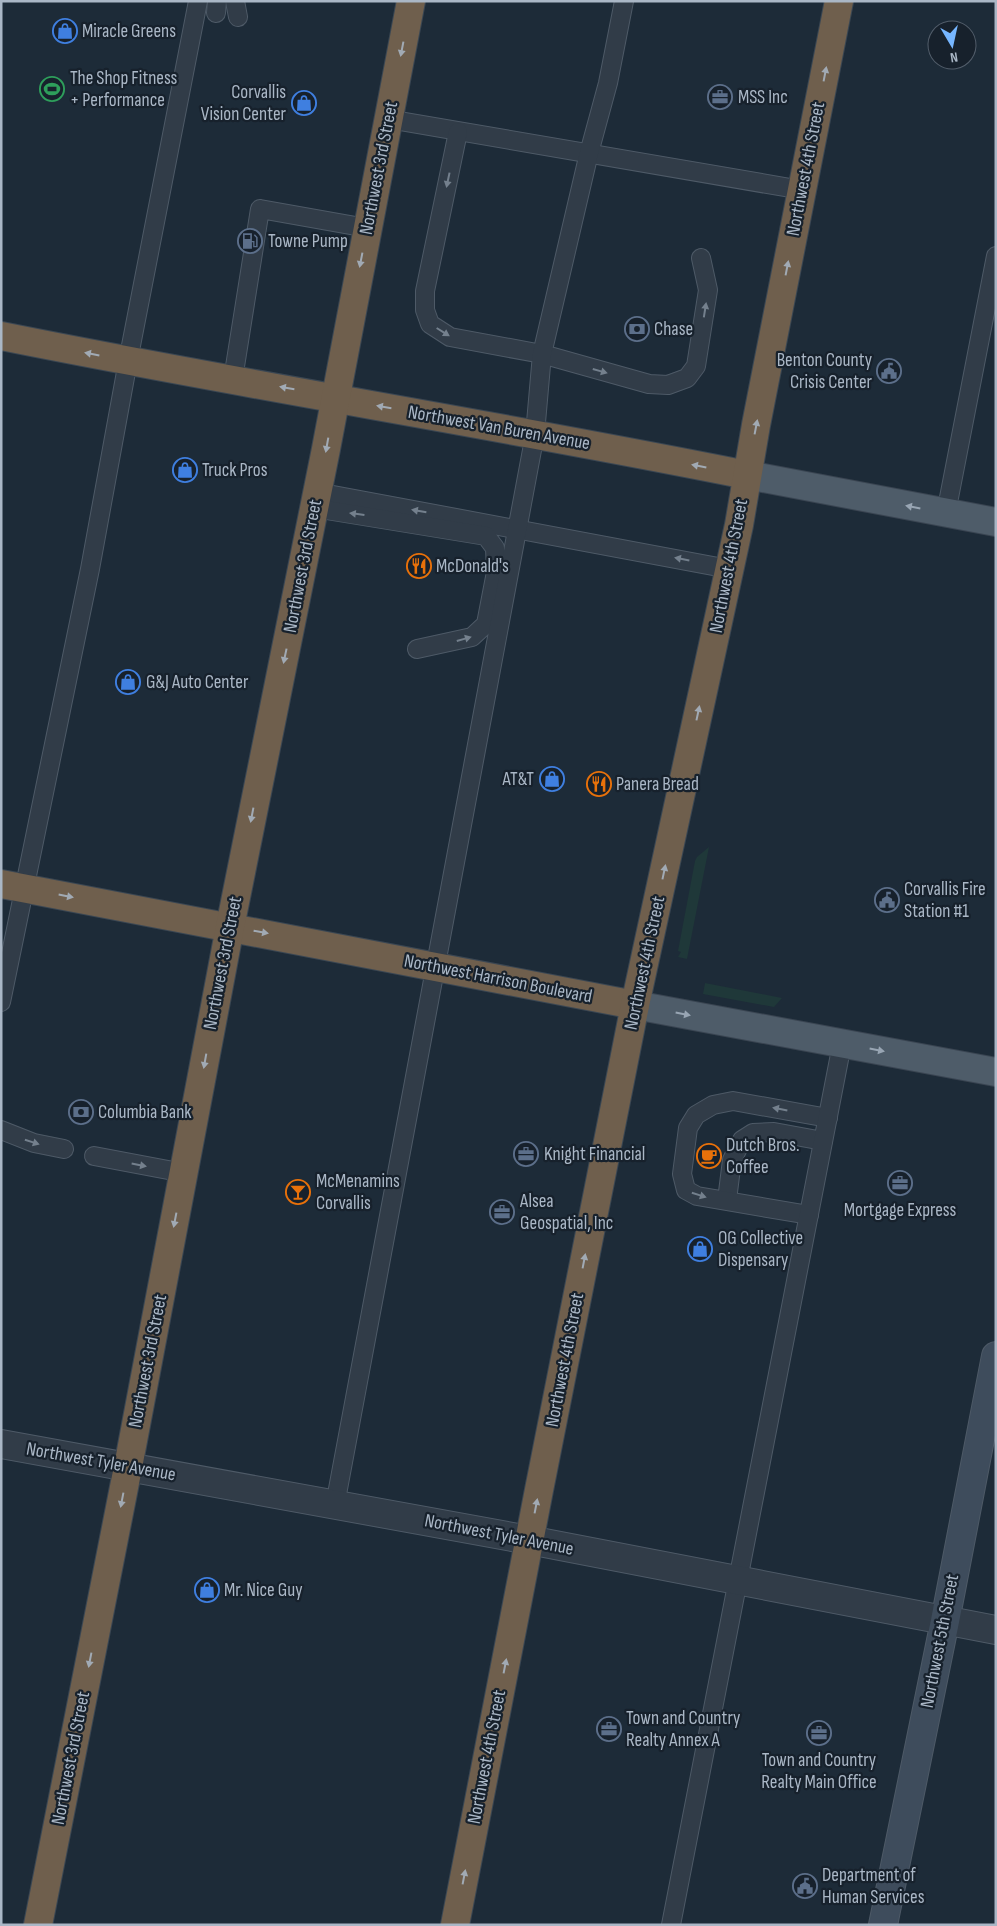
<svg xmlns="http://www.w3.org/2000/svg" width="997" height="1926" font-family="'Sofia Sans Condensed',sans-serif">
<rect width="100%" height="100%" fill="#1d2b38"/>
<g fill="#1f3839">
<polygon points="709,847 687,959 678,957 681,952 678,951 695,861 697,857"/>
<polygon points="705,983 782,998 774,1007 703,994"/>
</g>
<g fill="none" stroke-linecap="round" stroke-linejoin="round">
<defs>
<g id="lane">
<polyline points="235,1 238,17"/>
<polyline points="216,13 217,1"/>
<polyline points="388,119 802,190"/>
<polyline points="458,132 425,291 425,310 430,324 450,337 542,354 649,384 668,385 687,378 696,366 708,290 701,258"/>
<polyline points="233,379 260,209 367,228"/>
<polyline points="317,492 729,569"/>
<polyline points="314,508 486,536 495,548 496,572 486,624 472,637 417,649"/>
<polyline points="946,513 996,256"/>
<polyline points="1,1002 90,569 128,361 198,1"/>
<polyline points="1,1130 34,1143 64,1149"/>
<polyline points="94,1156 184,1173"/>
<polyline points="727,1200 732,1160 742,1140 753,1133 774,1132 823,1141"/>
<polyline points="809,1215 697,1196 686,1190 682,1174 688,1128 696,1115 713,1105 733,1101 828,1118"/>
<polyline points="335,1505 535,434 542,354 589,153 608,83 624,1"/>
<polyline points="671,1925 842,1044"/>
</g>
<polyline id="street" points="1,1444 529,1540 996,1630"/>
<polyline id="secondary" points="883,1925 945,1621 996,1356"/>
<g id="primary">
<polyline points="747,475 996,522"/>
<polyline points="635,1005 996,1072"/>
</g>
<g id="highway">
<path d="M1,336c248,50 498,89 746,139"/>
<polyline points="1,884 635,1005"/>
<polyline points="38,1925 128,1467 230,927 326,449 411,1"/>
<polyline points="455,1925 539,1490 635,1005 739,525 756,425 839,1"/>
</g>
</defs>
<use href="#lane" stroke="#4e5a67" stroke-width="20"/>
<use href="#street" stroke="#4e5a67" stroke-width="30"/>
<use href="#secondary" stroke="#4e5a67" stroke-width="30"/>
<use href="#primary" stroke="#3a4552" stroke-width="30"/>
<use href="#highway" stroke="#3b4753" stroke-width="30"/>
<use href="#lane" stroke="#313c48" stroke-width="18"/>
<use href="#street" stroke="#313c48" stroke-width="28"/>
<use href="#secondary" stroke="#3e4c5c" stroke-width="28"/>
<use href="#primary" stroke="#4e5c69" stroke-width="28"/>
<use href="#highway" stroke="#6f5f4d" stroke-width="28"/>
</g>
<defs><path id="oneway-solid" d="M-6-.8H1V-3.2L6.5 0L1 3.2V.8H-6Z" transform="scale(1.25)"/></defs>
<g fill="#a1aab4">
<use href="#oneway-solid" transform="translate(402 49) rotate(101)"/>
<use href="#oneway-solid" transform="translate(825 74) rotate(-79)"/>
<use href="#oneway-solid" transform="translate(361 260) rotate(101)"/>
<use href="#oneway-solid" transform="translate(787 268) rotate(-79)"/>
<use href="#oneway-solid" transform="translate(92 354) rotate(-169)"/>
<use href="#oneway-solid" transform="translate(287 388) rotate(-170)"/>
<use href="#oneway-solid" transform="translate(384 407) rotate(-170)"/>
<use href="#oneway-solid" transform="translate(756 427) rotate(-79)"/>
<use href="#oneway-solid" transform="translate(327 445) rotate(100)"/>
<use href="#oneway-solid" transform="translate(699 466) rotate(-169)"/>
<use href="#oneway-solid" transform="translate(285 656) rotate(102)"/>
<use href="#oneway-solid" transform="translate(698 713) rotate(-78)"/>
<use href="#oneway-solid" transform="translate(252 815) rotate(101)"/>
<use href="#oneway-solid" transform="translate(664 872) rotate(-78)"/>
<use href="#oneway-solid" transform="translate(66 896) rotate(11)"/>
<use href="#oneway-solid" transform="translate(261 932) rotate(10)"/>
<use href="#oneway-solid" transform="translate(205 1061) rotate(100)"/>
<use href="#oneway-solid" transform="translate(175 1220) rotate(101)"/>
<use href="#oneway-solid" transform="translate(584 1261) rotate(-79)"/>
<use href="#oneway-solid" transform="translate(122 1500) rotate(101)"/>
<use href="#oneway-solid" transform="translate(536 1506) rotate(-79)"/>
<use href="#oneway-solid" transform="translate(90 1660) rotate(101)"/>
<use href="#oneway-solid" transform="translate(505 1666) rotate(-79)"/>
<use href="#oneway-solid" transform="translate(464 1877) rotate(-79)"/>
</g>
<g fill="#74808d">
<use href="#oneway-solid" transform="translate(448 180) rotate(102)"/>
<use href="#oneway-solid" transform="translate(705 310) rotate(-81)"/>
<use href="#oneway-solid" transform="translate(443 332) rotate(32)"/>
<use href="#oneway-solid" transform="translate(600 371) rotate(16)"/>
<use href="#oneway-solid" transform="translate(419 511) rotate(-170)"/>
<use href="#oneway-solid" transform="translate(357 514) rotate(-173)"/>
<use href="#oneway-solid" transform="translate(682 559) rotate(-169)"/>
<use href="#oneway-solid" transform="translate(464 639) rotate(-16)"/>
<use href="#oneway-solid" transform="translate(780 1109) rotate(-169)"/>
<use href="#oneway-solid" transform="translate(32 1142) rotate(18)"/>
<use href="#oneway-solid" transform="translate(139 1165) rotate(11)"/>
<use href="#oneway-solid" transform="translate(699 1195) rotate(17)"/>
</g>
<g fill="#98a5b3">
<use href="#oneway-solid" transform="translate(913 507) rotate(-169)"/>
<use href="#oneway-solid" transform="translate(683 1014) rotate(11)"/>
<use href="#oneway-solid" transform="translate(877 1050) rotate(11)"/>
</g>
<defs>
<symbol id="shop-ring" viewBox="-11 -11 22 22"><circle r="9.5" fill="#17212c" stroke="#3f7fe0" stroke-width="1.5"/><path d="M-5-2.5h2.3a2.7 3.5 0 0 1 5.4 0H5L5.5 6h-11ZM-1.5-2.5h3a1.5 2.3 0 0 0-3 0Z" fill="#3f7fe0"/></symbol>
<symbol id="stadium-ring" viewBox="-11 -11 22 22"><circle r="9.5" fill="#17212c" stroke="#2e9e5b" stroke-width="1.5"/><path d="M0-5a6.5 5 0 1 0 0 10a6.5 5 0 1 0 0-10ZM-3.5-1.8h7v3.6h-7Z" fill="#2e9e5b"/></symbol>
<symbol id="office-ring" viewBox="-11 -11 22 22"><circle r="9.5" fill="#17212c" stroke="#5c6f8a" stroke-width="1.5"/><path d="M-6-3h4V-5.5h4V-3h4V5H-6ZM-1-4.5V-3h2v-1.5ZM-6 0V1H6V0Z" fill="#5c6f8a"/></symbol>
<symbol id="fuel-ring" viewBox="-11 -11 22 22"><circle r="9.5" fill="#17212c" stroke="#5c6f8a" stroke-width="1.5"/><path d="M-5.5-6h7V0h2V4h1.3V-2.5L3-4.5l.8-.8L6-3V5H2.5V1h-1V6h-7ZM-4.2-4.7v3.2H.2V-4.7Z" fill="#5c6f8a"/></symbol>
<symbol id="bank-ring" viewBox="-11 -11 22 22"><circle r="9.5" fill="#17212c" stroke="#5c6f8a" stroke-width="1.5"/><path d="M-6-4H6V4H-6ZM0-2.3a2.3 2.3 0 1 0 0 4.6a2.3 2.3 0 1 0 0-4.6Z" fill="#5c6f8a"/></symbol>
<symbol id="civic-ring" viewBox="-11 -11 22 22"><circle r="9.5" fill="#17212c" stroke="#5c6f8a" stroke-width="1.5"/><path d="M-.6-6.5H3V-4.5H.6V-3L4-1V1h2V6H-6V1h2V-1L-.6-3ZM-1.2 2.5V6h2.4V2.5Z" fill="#5c6f8a"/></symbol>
<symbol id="restaurant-ring" viewBox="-11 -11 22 22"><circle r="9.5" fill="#17212c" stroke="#e8710a" stroke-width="1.5"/><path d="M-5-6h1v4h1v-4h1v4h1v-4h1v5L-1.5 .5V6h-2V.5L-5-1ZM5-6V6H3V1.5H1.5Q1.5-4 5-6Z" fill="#e8710a"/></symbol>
<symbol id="cafe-ring" viewBox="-11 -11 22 22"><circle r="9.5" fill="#17212c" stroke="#e8710a" stroke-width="1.5"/><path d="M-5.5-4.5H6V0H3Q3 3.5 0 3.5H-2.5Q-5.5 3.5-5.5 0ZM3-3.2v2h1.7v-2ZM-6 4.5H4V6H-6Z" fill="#e8710a"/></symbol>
<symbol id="bar-ring" viewBox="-11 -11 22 22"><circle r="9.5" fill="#17212c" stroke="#e8710a" stroke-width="1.5"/><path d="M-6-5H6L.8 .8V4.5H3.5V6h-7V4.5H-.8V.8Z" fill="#e8710a"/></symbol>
</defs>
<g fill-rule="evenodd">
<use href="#shop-ring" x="51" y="17" width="28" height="28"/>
<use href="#stadium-ring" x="38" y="75" width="28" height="28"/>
<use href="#office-ring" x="706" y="83" width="28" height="28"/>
<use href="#shop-ring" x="290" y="89" width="28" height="28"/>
<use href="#fuel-ring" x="236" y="227" width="28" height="28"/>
<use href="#bank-ring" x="623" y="315" width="28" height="28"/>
<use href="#civic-ring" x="875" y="357" width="28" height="28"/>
<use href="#shop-ring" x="171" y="456" width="28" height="28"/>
<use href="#restaurant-ring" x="405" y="552" width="28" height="28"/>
<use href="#shop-ring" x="114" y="668" width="28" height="28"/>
<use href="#shop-ring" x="538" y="765" width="28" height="28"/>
<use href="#restaurant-ring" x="585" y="770" width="28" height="28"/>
<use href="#civic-ring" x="873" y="886" width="28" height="28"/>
<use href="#bank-ring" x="67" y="1098" width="28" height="28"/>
<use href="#office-ring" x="512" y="1140" width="28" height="28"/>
<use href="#cafe-ring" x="695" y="1142" width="28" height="28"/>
<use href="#office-ring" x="886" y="1169" width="28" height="28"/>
<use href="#bar-ring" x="284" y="1178" width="28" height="28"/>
<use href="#office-ring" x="488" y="1198" width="28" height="28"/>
<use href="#shop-ring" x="686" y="1235" width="28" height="28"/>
<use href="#shop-ring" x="193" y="1576" width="28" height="28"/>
<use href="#office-ring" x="595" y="1715" width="28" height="28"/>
<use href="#office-ring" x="805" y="1719" width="28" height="28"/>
<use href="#civic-ring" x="791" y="1872" width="28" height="28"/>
</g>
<g text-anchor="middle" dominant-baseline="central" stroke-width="4.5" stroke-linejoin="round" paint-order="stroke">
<g font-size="19" fill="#aab7c6" stroke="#17212c" text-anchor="start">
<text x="82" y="31">Miracle Greens</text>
<text x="70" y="78">The Shop Fitness<tspan x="70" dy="22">+ Performance</tspan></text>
<text x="286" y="92" text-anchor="end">Corvallis<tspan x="286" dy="22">Vision Center</tspan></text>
<text x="738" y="97">MSS Inc</text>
<text x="268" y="241">Towne Pump</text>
<text x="654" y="329">Chase</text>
<text x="872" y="360" text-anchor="end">Benton County<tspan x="872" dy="22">Crisis Center</tspan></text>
<text x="202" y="470">Truck Pros</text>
<text x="436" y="566">McDonald's</text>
<text x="146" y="682">G&amp;J Auto Center</text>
<text x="534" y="779" text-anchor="end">AT&amp;T</text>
<text x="616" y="784">Panera Bread</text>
<text x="904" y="889">Corvallis Fire<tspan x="904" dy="22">Station #1</tspan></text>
<text x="98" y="1112">Columbia Bank</text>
<text x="726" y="1145">Dutch Bros.<tspan x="726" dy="22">Coffee</tspan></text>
<text x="544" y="1154">Knight Financial</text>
<text x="316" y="1181">McMenamins<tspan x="316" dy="22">Corvallis</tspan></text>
<text x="520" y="1201">Alsea<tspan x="520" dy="22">Geospatial, Inc</tspan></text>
<text x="900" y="1210" text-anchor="middle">Mortgage Express</text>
<text x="718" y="1238">OG Collective<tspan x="718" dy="22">Dispensary</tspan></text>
<text x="224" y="1590">Mr. Nice Guy</text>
<text x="626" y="1718">Town and Country<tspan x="626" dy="22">Realty Annex A</tspan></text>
<text x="819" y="1760" text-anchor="middle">Town and Country<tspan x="819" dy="22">Realty Main Office</tspan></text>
<text x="822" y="1875">Department of<tspan x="822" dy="22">Human Services</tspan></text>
</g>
<g font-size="19" fill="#aab7c6" stroke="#17212c">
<text transform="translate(379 168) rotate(-79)">Northwest 3rd Street</text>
<text transform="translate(806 169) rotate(-79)">Northwest 4th Street</text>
<text transform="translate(499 428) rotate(10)">Northwest Van Buren Avenue</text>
<text transform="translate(303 566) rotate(-79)">Northwest 3rd Street</text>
<text transform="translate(729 566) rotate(-79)">Northwest 4th Street</text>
<text transform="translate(223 963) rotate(-79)">Northwest 3rd Street</text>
<text transform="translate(645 963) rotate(-78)">Northwest 4th Street</text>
<text transform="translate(498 979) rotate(11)">Northwest Harrison Boulevard</text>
<text transform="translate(565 1360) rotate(-79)">Northwest 4th Street</text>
<text transform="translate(148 1361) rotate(-79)">Northwest 3rd Street</text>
<text transform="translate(101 1462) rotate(10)">Northwest Tyler Avenue</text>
<text transform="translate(499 1535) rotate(11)">Northwest Tyler Avenue</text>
<text transform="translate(940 1641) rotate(-79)">Northwest 5th Street</text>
<text transform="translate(487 1757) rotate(-79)">Northwest 4th Street</text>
<text transform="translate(71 1758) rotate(-79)">Northwest 3rd Street</text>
</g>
</g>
<rect width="997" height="1926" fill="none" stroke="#aab7c6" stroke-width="5"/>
<g transform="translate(952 45) rotate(171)"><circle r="24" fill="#17212c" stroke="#525d6a"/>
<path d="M0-4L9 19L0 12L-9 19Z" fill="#76b6ff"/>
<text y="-8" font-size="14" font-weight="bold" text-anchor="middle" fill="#aab7c6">N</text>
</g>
</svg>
